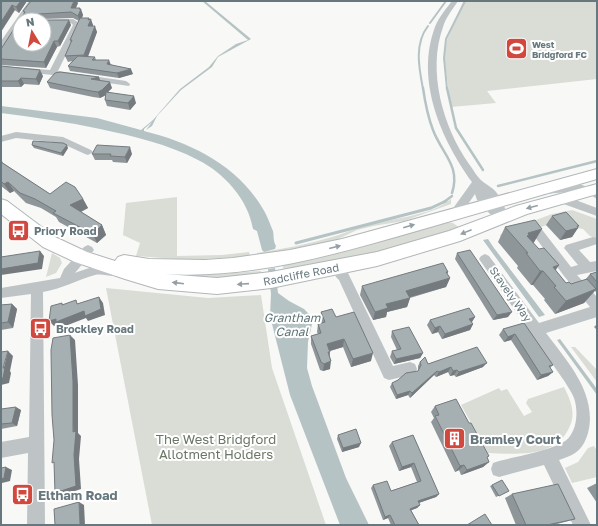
<svg xmlns="http://www.w3.org/2000/svg" width="598" height="526" font-family="'Golos Text',sans-serif">
<rect width="100%" height="100%" fill="#f8f8f6"/>
<g fill="#d9ddd6">
<polygon points="464,1 597,1 597,79 487,91 496,103 451,107 444,57 447,40 456,20 455,19 456,18"/>
<polygon points="177,197 177,256 222,255 249,252 250,256 189,260 136,256 140,243 123,235 126,203"/>
<path d="M451,199v5l-47,17 -31,5 -16,4 -23,11 -76,14 -1,-2c26,-4 51,-9 75,-16 11,-3 21,-8 32,-11 27,-8 65,-9 87,-27z"/>
<polygon points="572,210 597,219 597,239 590,236 583,229 577,228 564,220 507,237 500,237 500,235 504,232 552,214"/>
<polygon points="448,222 453,223 460,228 405,247 285,272 282,265 222,272 294,262 354,249"/>
<polygon points="52,253 60,258 62,263 56,273 46,277"/>
<polygon points="113,264 219,270 219,274 261,271 262,275 240,279 165,276"/>
<polygon points="106,288 208,298 261,295 272,368 326,525 152,525"/>
<polygon points="571,347 575,347 597,370 597,382"/>
<path d="M564,387c7,14 13,28 4,43 -14,28 -53,24 -80,23l-27,-48 38,-17 2,3 6,-2 17,27 8,-4 -6,-9 2,-4z"/>
<polygon points="594,446 597,451 597,477 572,483 565,468 578,462 588,448"/>
</g>
<g fill="#b6c3c5">
<path d="M202,1h3l46,38 -33,18 -6,10 -31,23 -24,26 -5,10 -6,4 6,-8 -8,7v2c48,12 93,34 119,78 4,6 7,15 10,22 1,5 0,10 3,15l-1,3 -11,3 -2,-2 -5,-19 -4,-2c-5,-30 -29,-56 -55,-69 -30,-16 -65,-24 -98,-31 -33,-7 -66,-12 -99,-16v-7l96,12 44,12 12,-10 27,-31 29,-22 9,-11 18,-12 12,-4z"/>
<polygon points="488,239 494,248 545,315 539,317 483,240"/>
<polygon points="275,268 278,293 289,301 304,309 309,314 312,324 308,342 307,368 312,386 346,478 369,525 340,525 290,395 270,316 271,294 268,269"/>
<polygon points="560,339 597,389 597,395 557,340"/>
</g>
<g fill="none" stroke-linecap="round" stroke-linejoin="round">
<g stroke="#b6c3c5" stroke-width="2">
<polyline points="430,23 446,1"/>
<path d="M423,89c-4,-21 -9,-45 5,-63"/>
<polyline points="447,89 444,58 446,39 465,1"/>
</g>
<g stroke="#b6c3c5" stroke-width="2.5">
<path d="M423,88c2,14 5,29 10,42 9,24 28,36 19,63"/>
<polyline points="447,88 456,128 483,170"/>
<polyline points="498,186 597,161"/>
<polyline points="444,202 452,196"/>
</g>
<polyline stroke="#b6c3c5" stroke-width="3" points="296,243 431,208 446,201"/>
<defs>
<path id="highway" d="M597,169v10c-59,17 -118,34 -177,51 -83,24 -168,49 -255,44l52,4 54,-6 106,-20 72,-21 67,-25 81,-22v10l-70,20 -67,27 -83,25 -106,22 -54,6 -59,-5 -33,-10 -50,-17 -32,-15 -42,-33v-15l6,2 48,36 32,15 28,9 3,-4 6,-2 25,4 56,1 28,-2 57,-8 52,-11z"/>
</defs>
<use href="#highway" stroke="#b2b7b9" stroke-width="2"/>
<g fill="#bec3c5" fill-rule="evenodd">
<polygon points="29,1 35,1 22,20 20,20 20,24 4,48 1,48 1,41"/>
<path d="M452,1h6c-5,8 -12,16 -15,26 -16,44 0,100 26,137 4,5 8,13 13,17 5,4 10,6 14,11 6,7 9,16 12,25l-2,3h-8l-2,-6h-6l-13,-14 -2,-6 -16,23h-8l-2,-3 23,-32c-31,-43 -57,-102 -37,-155 4,-10 11,-18 17,-26z"/>
<polygon points="73,19 81,24 58,71 126,81 130,84 129,86 53,75 1,70 1,66 50,70 73,25 71,23 44,24 43,20"/>
<polygon points="16,132 63,137 91,150 93,152 88,155 85,154 61,143 16,138 1,142 1,136"/>
<polygon points="579,184 597,190 597,199 588,193 579,191 545,194 541,193 540,190 541,187 545,186"/>
<polygon points="562,195 597,208 597,216 558,202 557,199 558,196"/>
<path d="M536,226l4,1 31,40 7,-2 -14,-17 2,-3 27,-8 4,1v6l-18,6 11,12 7,-1v10l-20,4 20,22v20l-51,16c21,28 52,61 42,100 -5,17 -13,22 -29,27l32,65h-18l-29,-60 -45,12 -6,-2 -2,-6 2,-6 6,-2c20,-5 44,-9 63,-18 15,-7 17,-31 12,-45 -2,-5 -6,-11 -9,-16l-86,-123 2,-3 4,-2 4,2 50,67 51,-16 -26,-31 -32,-43 -2,-3 2,-3z"/>
<path d="M88,245l4,2 2,3 -19,23c16,-6 28,-10 45,-4l2,3 -2,3c-8,3 -17,-2 -25,0 -18,5 -33,14 -52,17l2,233h-18l1,-72 -27,5v-16l28,-5 2,-143 -30,4v-10l59,-10 4,-9 20,-22z"/>
<polygon points="338,262 342,264 345,271 348,273 393,366 410,362 415,364 417,369 415,374 389,380 384,378 339,280 336,277 332,267 334,264"/>
</g>
<use href="#highway" fill="#fff" fill-rule="evenodd"/>
</g>
<g fill="#8f9699">
<polygon points="1,1 27,1 19,13"/>
<polygon points="78,3 76,8 80,9 83,15 82,18 89,18 93,25 93,26 97,32 88,57 95,57 96,60 110,64 133,74 119,78 70,71 68,66 72,61 68,62 65,56 71,43 70,40 79,21 73,18 42,19 42,20 71,25 60,46 57,47 46,68 1,65 1,49 24,13 23,11"/>
<polygon points="1,66 43,76 39,85 24,84 21,87 2,87 1,88"/>
<polygon points="100,81 112,88 108,92 136,103 130,110 107,106 105,100 106,95 100,98 93,97 50,88 47,82"/>
<polygon points="32,145 68,148 63,156 34,148"/>
<polygon points="92,154 132,154 127,163 113,162 112,160 95,160"/>
<polygon points="1,159 3,163 50,194 83,199 88,208 81,212 102,225 106,235 97,243 59,222 56,217 41,208 26,203 14,191 10,193 1,186"/>
<polygon points="552,216 578,227 572,237 560,240 546,225"/>
<polygon points="505,227 533,243 566,283 571,284 585,280 590,274 597,272 597,293 595,291 584,303 555,314 544,300 545,299 533,285 531,285 517,268 518,266 498,242"/>
<polygon points="457,253 508,317 493,320 455,259"/>
<polygon points="447,274 450,278 446,287 410,298 407,307 387,312 386,317 373,320 360,295 362,286"/>
<polygon points="12,304 17,309 13,328 1,330 1,305"/>
<polygon points="321,312 336,317 371,361 351,367 343,347 330,351 330,369 323,371 320,370 311,344 311,336 318,334 317,332 318,324 322,323 321,320"/>
<polygon points="475,317 471,322 473,324 470,330 442,339 438,332 432,334 427,325 430,320"/>
<polygon points="524,323 553,365 550,368 553,372 548,376 537,380 511,340 504,342 499,335 503,329"/>
<polygon points="597,324 597,330 594,327"/>
<polygon points="392,331 423,353 420,358 394,364 390,357 392,351 397,350 391,337"/>
<polygon points="420,362 428,364 483,367 456,377 454,375 450,376 448,372 436,377 434,375 410,398 408,395 396,399 390,387 392,383 398,380 418,371 418,366"/>
<polygon points="435,406 487,458 489,462 483,467 461,475 459,470 455,472 431,422 434,418 431,412"/>
<polygon points="1,409 21,410 17,426 1,429"/>
<polygon points="338,435 359,447 342,452 337,439"/>
<polygon points="413,435 439,494 436,497 419,503 420,505 417,508 411,510 419,525 391,525 388,518 383,520 371,488 373,485 391,491 417,482 411,467 399,471 389,446 392,442"/>
<polygon points="597,483 597,503 587,488"/>
<polygon points="492,485 509,491 496,497 490,486"/>
<polygon points="512,494 575,519 565,522 553,525 516,525 505,498"/>
</g>
<g fill="#747a7d">
<polygon points="21,1 27,1 19,13 16,7"/>
<polygon points="74,1 77,1 78,3 73,13 71,8"/>
<polygon points="12,5 15,10 1,32 1,22"/>
<polygon points="80,8 81,11 81,9 83,15 80,22 78,16 79,9"/>
<polygon points="89,18 90,21 91,19 93,25 90,32 88,26 88,20"/>
<polygon points="69,20 71,25 60,46 58,41"/>
<polygon points="95,26 97,32 86,61 84,55"/>
<polygon points="54,41 57,47 46,68 44,62"/>
<polygon points="109,60 111,65 107,64"/>
<polygon points="131,69 133,74 119,78 117,73"/>
<polygon points="40,70 43,76 39,85 36,79"/>
<polygon points="99,77 101,83 91,79"/>
<polygon points="21,78 24,84 21,87 18,81"/>
<polygon points="110,82 112,88 104,96 100,98 98,92"/>
<polygon points="134,96 136,103 130,110 128,103"/>
<polygon points="67,145 68,148 63,156 61,153"/>
<polygon points="130,147 132,154 127,163 125,157"/>
<polygon points="8,182 14,191 10,193 4,184"/>
<polygon points="83,199 88,208 76,214 70,205"/>
<polygon points="102,225 106,235 97,243 93,234"/>
<polygon points="579,226 577,228 578,228 572,237 560,240 566,231"/>
<polygon points="542,229 533,244 523,247 528,233"/>
<polygon points="40,251 44,256 42,269 1,275 1,269"/>
<polygon points="559,265 550,279 553,267"/>
<polygon points="540,271 543,271 533,285 531,285"/>
<polygon points="446,272 448,272 445,280 450,278 446,287 403,299 406,291"/>
<polygon points="596,289 584,303 555,314 566,301"/>
<polygon points="99,297 103,303 105,315 88,321 86,318 60,328 58,325 54,326 49,321"/>
<polygon points="410,298 407,307 387,312 386,317 373,320 375,312 386,304"/>
<polygon points="12,304 17,309 13,328 8,322"/>
<polygon points="512,312 508,317 493,320 497,315"/>
<polygon points="475,317 472,322 466,324 469,319"/>
<polygon points="473,324 470,330 442,339 445,334"/>
<polygon points="440,326 438,332 432,334 435,328"/>
<polygon points="515,334 511,340 504,342 508,337"/>
<polygon points="70,335 75,340 78,385 78,433 81,436 79,459 81,489 60,496 55,493 74,455"/>
<polygon points="344,339 343,347 326,352 327,344"/>
<polygon points="8,351 13,356 10,371 11,373 9,383 1,385 1,379"/>
<polygon points="373,353 371,361 351,367 353,359"/>
<polygon points="423,353 420,358 394,364 396,359"/>
<polygon points="331,361 330,369 323,371 324,364"/>
<polygon points="487,363 483,367 456,377 459,372"/>
<polygon points="451,367 448,372 436,377 439,372"/>
<polygon points="457,370 454,375 450,376 453,371"/>
<polygon points="437,371 434,375 410,398 412,393"/>
<polygon points="553,372 548,376 537,380 541,375"/>
<polygon points="410,391 408,395 396,399 397,395"/>
<polygon points="16,407 21,410 17,426 12,423"/>
<polygon points="361,443 359,447 342,452 343,448"/>
<polygon points="489,462 483,467 461,475 467,470"/>
<polygon points="414,463 411,467 399,471 402,467"/>
<polygon points="464,465 459,470 455,472 460,466"/>
<polygon points="6,467 12,470 10,481 2,483 1,487 1,479"/>
<polygon points="439,494 436,497 415,504 418,501"/>
<polygon points="79,502 84,505 85,525 80,525"/>
<polygon points="420,505 417,508 407,512 410,509"/>
<polygon points="390,515 388,518 383,520 385,517"/>
</g>
<g fill="#a6afb2" stroke="#747a7d" fill-rule="evenodd">
<polygon points="1,1 21,1 16,7 12,5 1,22"/>
<path d="M31,1h43l-3,7h9l-1,1h2l-3,7 -7,-4 -32,2 3,6h27l-11,21h-4l-10,21 -43,-3v-10l24,-37 -2,-1zM20,20h24v24h-24z"/>
<polygon points="80,18 89,18 88,20 91,19 88,26 95,26 84,55 65,56 72,40 70,40"/>
<polygon points="78,56 95,57 92,60 109,60 107,64 131,69 117,73 68,66"/>
<polygon points="1,66 40,70 36,79 21,78 18,81 1,81"/>
<polygon points="60,72 99,77 91,79 110,82 102,90 98,92 91,91 47,82 55,73"/>
<polygon points="106,92 134,96 128,103 105,100"/>
<polygon points="33,141 63,143 67,145 61,153 32,145"/>
<polygon points="97,145 130,147 125,157 110,156 111,154 92,154"/>
<polygon points="1,162 50,194 66,182 75,187 83,199 70,205 102,225 93,234 53,213 56,211 35,199 20,193 8,182 4,184 1,181"/>
<polygon points="566,212 579,226 577,226 578,228 566,231 552,216"/>
<polygon points="535,220 542,229 528,233 529,235 527,236 539,249 544,248 559,265 553,267 566,283 569,282 571,284 587,279 596,289 566,301 554,287 556,286 543,271 540,271 526,253 528,253 505,227"/>
<polygon points="470,250 512,312 497,315 457,253"/>
<polygon points="40,251 38,263 1,269 1,257"/>
<polygon points="443,263 448,272 446,272 450,278 406,291 410,298 386,304 388,308 375,312 362,286"/>
<polygon points="597,272 597,282 590,274"/>
<polygon points="99,297 101,309 85,316 84,311 56,322 56,319 49,321 51,306 62,303 62,305 76,300 77,304"/>
<polygon points="12,304 8,322 1,323 1,305"/>
<polygon points="469,308 475,317 469,319 473,324 445,334 440,326 435,328 430,320"/>
<polygon points="332,309 336,317 354,312 373,353 353,359 344,339 327,344 330,352 328,352 331,361 324,364 321,362 311,336 321,333 318,324 325,322 321,312"/>
<polygon points="524,323 553,365 549,366 553,372 541,375 515,334 508,337 503,329"/>
<polygon points="409,327 423,353 396,359 392,351 401,349 392,331"/>
<polygon points="70,335 73,381 73,432 76,431 74,455 76,486 55,493 54,462 52,463 54,440 52,415 51,350 53,338"/>
<polygon points="477,347 487,363 459,372 457,370 453,371 451,367 439,372 437,371 412,393 410,391 397,395 392,383 398,380 406,373 418,371 421,365 420,362 425,357 428,364"/>
<polygon points="8,351 3,368 5,368 3,378 1,379 1,352"/>
<polygon points="456,399 469,423 471,423 489,456 487,457 489,462 467,470 464,465 460,466 435,416 439,415 435,406"/>
<polygon points="16,407 12,423 1,424 1,409"/>
<polygon points="356,429 361,443 343,448 338,435"/>
<polygon points="413,435 439,494 418,501 420,505 410,509 419,525 395,525 390,515 385,517 373,485 387,481 391,491 421,481 414,463 402,467 392,442"/>
<polygon points="6,467 4,478 1,479 1,468"/>
<polygon points="502,480 509,491 499,496 492,485"/>
<polygon points="558,484 575,519 547,525 526,525 512,494"/>
<polygon points="79,502 80,525 55,525 54,509"/>
<polygon points="485,514 492,525 467,525"/>
</g>
<defs><path id="oneway-solid" d="M-6-.8H1V-3.2L6.5 0L1 3.2V.8H-6Z"/></defs>
<g fill="#94a0a5">
<use href="#oneway-solid" transform="translate(532 207) rotate(165)"/>
<use href="#oneway-solid" transform="translate(409 226) rotate(-16)"/>
<use href="#oneway-solid" transform="translate(466 232) rotate(158)"/>
<use href="#oneway-solid" transform="translate(335 247) rotate(-14)"/>
<use href="#oneway-solid" transform="translate(178 283) rotate(-173)"/>
<use href="#oneway-solid" transform="translate(243 284) rotate(176)"/>
</g>
<defs>
<symbol id="stadium-square" viewBox="-11 -11 22 22"><rect x="-9" y="-9" width="18" height="18" rx="4" fill="#d1483e" stroke="#fff"/><path d="M0-5a6.5 5 0 1 0 0 10a6.5 5 0 1 0 0-10ZM-3.5-1.8h7v3.6h-7Z" fill="#fff"/></symbol>
<symbol id="bus-square" viewBox="-11 -11 22 22"><rect x="-9" y="-9" width="18" height="18" rx="4" fill="#d1483e" stroke="#fff"/><path d="M-5-6H5V4H4V6H2V4H-2V6H-4V4H-5ZM-3.5-4V0h7V-4ZM-3.5 1.2v1.5H-2V1.2ZM2 1.2v1.5H3.5V1.2Z" fill="#fff"/></symbol>
<symbol id="building-square" viewBox="-11 -11 22 22"><rect x="-9" y="-9" width="18" height="18" rx="4" fill="#d1483e" stroke="#fff"/><path d="M-4-6H4V6H1V3H-1V6H-4ZM-2.5-4.3h1.7v1.8h-1.7ZM.8-4.3h1.7v1.8H.8ZM-2.5-1h1.7V.8h-1.7ZM.8-1h1.7V.8H.8Z" fill="#fff"/></symbol>
</defs>
<g fill-rule="evenodd">
<use href="#stadium-square" x="504" y="36" width="25" height="25"/>
<use href="#bus-square" x="6" y="218" width="25" height="25"/>
<use href="#bus-square" x="28" y="316" width="25" height="25"/>
<use href="#building-square" x="442" y="426" width="25" height="25"/>
<use href="#bus-square" x="10" y="482" width="25" height="25"/>
</g>
<g text-anchor="middle" dominant-baseline="central" stroke-width="4" stroke-linejoin="round" paint-order="stroke">
<g font-size="9" font-weight="bold" fill="#66787e" stroke="#fff" text-anchor="start">
<text x="532" y="44">West<tspan x="532" dy="10">Bridgford FC</tspan></text>
</g>
<g font-size="11" font-weight="bold" fill="#66787e" stroke="#fff" text-anchor="start">
<text x="34" y="230">Priory Road</text>
<text x="56" y="328">Brockley Road</text>
</g>
<g font-size="11" fill="#66787e" stroke="#fff">
<text transform="translate(301 274) rotate(-11)">Radcliffe Road</text>
<text transform="translate(511 294) rotate(55)">Stavely Way</text>
</g>
<g font-size="12" font-style="italic" fill="#617678" stroke="#fff">
<text x="292" y="317">Grantham<tspan x="292" dy="14">Canal</tspan></text>
</g>
<g font-size="13" fill="#6b7765" stroke="#fff">
<text x="216" y="439">The West Bridgford<tspan x="216" dy="15">Allotment Holders</tspan></text>
</g>
<g font-size="13" font-weight="bold" fill="#66787e" stroke="#fff" text-anchor="start">
<text x="470" y="439">Bramley Court</text>
<text x="38" y="495">Eltham Road</text>
</g>
</g>
<rect width="598" height="526" fill="none" stroke="#66787e" stroke-width="4"/>
<g transform="translate(32 32) rotate(350)"><circle r="19" fill="#ffffff" stroke="#c2c9cb"/>
<path d="M0-3L7 15L0 10L-7 15Z" fill="#d1483e"/>
<text y="-6" font-size="11" font-weight="bold" text-anchor="middle" fill="#66787e">N</text>
</g>
</svg>
